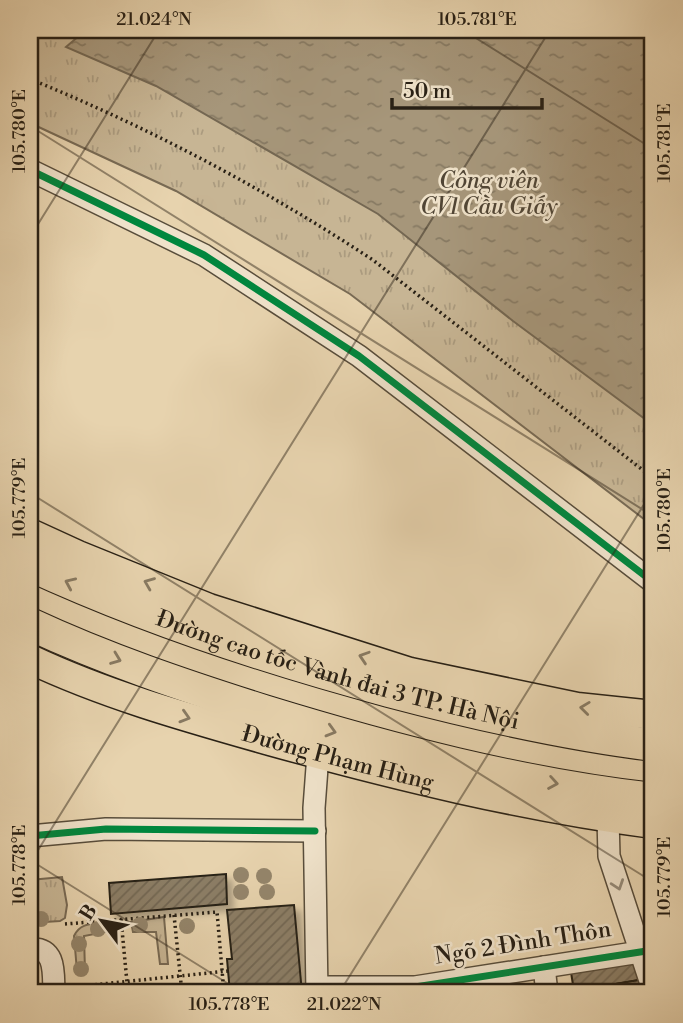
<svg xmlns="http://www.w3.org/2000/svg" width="683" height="1023" font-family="'Libre Bodoni',serif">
<defs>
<pattern id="grass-tufts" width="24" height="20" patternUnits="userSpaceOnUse" patternTransform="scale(1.75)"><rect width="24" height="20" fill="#c7b594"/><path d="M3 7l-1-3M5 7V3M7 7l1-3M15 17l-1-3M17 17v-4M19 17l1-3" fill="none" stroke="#ab9b7f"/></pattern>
<pattern id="water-ripples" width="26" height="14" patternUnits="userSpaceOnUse" patternTransform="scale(1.75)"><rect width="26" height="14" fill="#a6967a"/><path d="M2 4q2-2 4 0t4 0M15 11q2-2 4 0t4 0" fill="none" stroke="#877a63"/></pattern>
<pattern id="building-hatch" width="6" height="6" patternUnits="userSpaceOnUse" patternTransform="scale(1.75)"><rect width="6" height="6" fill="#8b7d65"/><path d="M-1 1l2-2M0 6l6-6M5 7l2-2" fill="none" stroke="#726652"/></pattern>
<filter id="shadow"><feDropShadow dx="6" dy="6" stdDeviation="3.5" flood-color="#0004"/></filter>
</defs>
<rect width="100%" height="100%" fill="#e7d3ae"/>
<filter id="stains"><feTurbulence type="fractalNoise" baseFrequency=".00286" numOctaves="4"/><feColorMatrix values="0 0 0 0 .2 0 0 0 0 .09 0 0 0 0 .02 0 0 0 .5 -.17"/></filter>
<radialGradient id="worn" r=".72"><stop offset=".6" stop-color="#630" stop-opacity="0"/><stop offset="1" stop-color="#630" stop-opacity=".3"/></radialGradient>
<g fill="url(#grass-tufts)" stroke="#786a54" stroke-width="2">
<polygon points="30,30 653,30 653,526 350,294 176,191 30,123"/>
<polygon points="62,877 67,905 65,918 60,921 30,923 30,880"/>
<polygon points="164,917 168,964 160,964 156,932 133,932 131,922"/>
<path d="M104,923l1,9 -21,4 1,35h-8l-3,-35c6,-13 17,-12 30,-13z"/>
</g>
<polygon fill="url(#water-ripples)" stroke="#746752" stroke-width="2" points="86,30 653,30 653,425 513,321 378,214 156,86 66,47"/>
<g fill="url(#building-hatch)" stroke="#282015" stroke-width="2" filter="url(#shadow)">
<polygon points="226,874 227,904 111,914 109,883"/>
<polygon points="644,889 653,889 653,933 645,934"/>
<polygon points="294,905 302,993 230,993 227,959 232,959 227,910"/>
<polygon points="641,953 645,979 574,991 570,966"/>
<polygon points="645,979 648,993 574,993 574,991"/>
<polygon points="538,987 539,993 503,993 502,990"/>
</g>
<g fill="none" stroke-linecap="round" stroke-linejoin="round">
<defs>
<g id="minor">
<polyline points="30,170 204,255 359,356 653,582"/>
<polyline points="608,818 609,856 653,990"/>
<polyline points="30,836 106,829 315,831"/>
<path d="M30,949c27,-2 23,25 24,44"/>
<polyline points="544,967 547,993"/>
<polyline points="317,987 415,987 653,950"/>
<polyline points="317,993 314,808 318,754"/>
</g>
<g id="major">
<polyline points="30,533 78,555 209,608 410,672 577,707 653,715"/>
<path id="s1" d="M30,659c76,36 159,59 240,82 126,35 254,66 383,83"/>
</g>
<g id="highway">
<path id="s2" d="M30,565c115,53 236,93 359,126 87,23 175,43 264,54"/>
<path d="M30,624c75,35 155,62 234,87 127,39 257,73 389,88"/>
</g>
</defs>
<use href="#minor" stroke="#584d3b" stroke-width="24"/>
<use href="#major" stroke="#282015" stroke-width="31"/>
<use href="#highway" stroke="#282015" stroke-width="34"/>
<g stroke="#282015" stroke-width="3.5" stroke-dasharray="2 3.5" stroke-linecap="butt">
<path d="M30,79c120,49 235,110 343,181l280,218"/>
<polyline points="174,915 182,993"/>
<polyline points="121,919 128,993"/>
<polyline points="65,924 217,912 224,993"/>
<polyline points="73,987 228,971"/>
</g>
<use href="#minor" stroke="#efe2ca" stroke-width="21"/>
<use href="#major" stroke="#e7d3ae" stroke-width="28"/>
<use href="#highway" stroke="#e7d3ae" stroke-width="32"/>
<defs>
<g id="cycleway">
<polyline points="30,170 204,255 359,356 653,582"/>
<polyline points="30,836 106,829 315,831"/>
<polyline points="415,987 653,950"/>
</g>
</defs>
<use href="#cycleway" stroke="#efe2ca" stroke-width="11"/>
<use href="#cycleway" stroke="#00873e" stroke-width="7"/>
</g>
<g fill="#94856b">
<circle cx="241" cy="875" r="8"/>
<circle cx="264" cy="876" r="8"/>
<circle cx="241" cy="892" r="8"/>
<circle cx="267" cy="892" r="8"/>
<circle cx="41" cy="919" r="8"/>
<circle cx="140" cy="925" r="8"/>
<circle cx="187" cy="926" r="8"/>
<circle cx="98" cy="929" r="8"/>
<circle cx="79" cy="944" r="8"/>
<circle cx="81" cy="969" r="8"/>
</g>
<defs><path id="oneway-chevron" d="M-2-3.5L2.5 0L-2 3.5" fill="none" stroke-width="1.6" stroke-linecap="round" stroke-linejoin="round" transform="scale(1.75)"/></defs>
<g stroke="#887a62">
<use href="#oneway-chevron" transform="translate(70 583) rotate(-156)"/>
<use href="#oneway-chevron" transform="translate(149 583) rotate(-158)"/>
<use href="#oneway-chevron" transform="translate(364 657) rotate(-162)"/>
<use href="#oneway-chevron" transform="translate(116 659) rotate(21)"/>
<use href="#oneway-chevron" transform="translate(585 708) rotate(-173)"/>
<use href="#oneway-chevron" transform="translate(185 717) rotate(17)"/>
<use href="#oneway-chevron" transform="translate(331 731) rotate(16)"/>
<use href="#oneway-chevron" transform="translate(553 783) rotate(10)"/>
</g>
<use stroke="#958b79" href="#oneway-chevron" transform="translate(618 885) rotate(71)"/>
<path fill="none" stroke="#282015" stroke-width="2" stroke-opacity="0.45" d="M463,30l190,119M30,126l623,390M30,237l129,-207M30,493l623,389M30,860l213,133M30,863l520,-833M339,993l314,-503"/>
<g text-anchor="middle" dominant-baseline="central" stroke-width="5" stroke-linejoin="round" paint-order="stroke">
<g font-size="23" font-style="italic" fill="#504535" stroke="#efe2ca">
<text x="489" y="181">Công viên<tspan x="489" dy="26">CV1 Cầu Giấy</tspan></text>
</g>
<g font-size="23" fill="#282015" stroke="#efe2ca">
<text stroke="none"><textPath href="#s2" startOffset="326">Đường cao tốc Vành đai 3 TP. Hà Nội</textPath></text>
<text stroke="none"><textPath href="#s1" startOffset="324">Đường Phạm Hùng</textPath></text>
<text transform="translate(523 943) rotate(-9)">Ngõ 2 Đình Thôn</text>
</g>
</g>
<rect width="683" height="1023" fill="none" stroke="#e7d3ae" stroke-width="77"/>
<g transform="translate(102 921) rotate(302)" stroke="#efe2ca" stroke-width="5" paint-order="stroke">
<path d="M0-5L12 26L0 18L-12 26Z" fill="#282015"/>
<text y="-10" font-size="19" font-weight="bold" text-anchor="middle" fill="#282015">B</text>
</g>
<path d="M392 98v10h150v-10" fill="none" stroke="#282015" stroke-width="3.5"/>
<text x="403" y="98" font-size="21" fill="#282015" stroke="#efe2ca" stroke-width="5" paint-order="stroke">50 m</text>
<rect x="38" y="38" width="606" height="946" fill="none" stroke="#282015" stroke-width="2.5"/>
<g font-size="18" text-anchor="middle" fill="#282015">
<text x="154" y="25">21.024°N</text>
<text x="477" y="25">105.781°E</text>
<text transform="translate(19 131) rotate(-90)" y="6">105.780°E</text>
<text transform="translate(664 143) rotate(-90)" y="6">105.781°E</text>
<text transform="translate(19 498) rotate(-90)" y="6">105.779°E</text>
<text transform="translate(664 510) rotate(-90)" y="6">105.780°E</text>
<text transform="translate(19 865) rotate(-90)" y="6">105.778°E</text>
<text transform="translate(664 877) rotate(-90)" y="6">105.779°E</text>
<text x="229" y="1010">105.778°E</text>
<text x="344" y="1010">21.022°N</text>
</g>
<rect width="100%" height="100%" filter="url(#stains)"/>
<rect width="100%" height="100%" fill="url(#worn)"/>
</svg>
